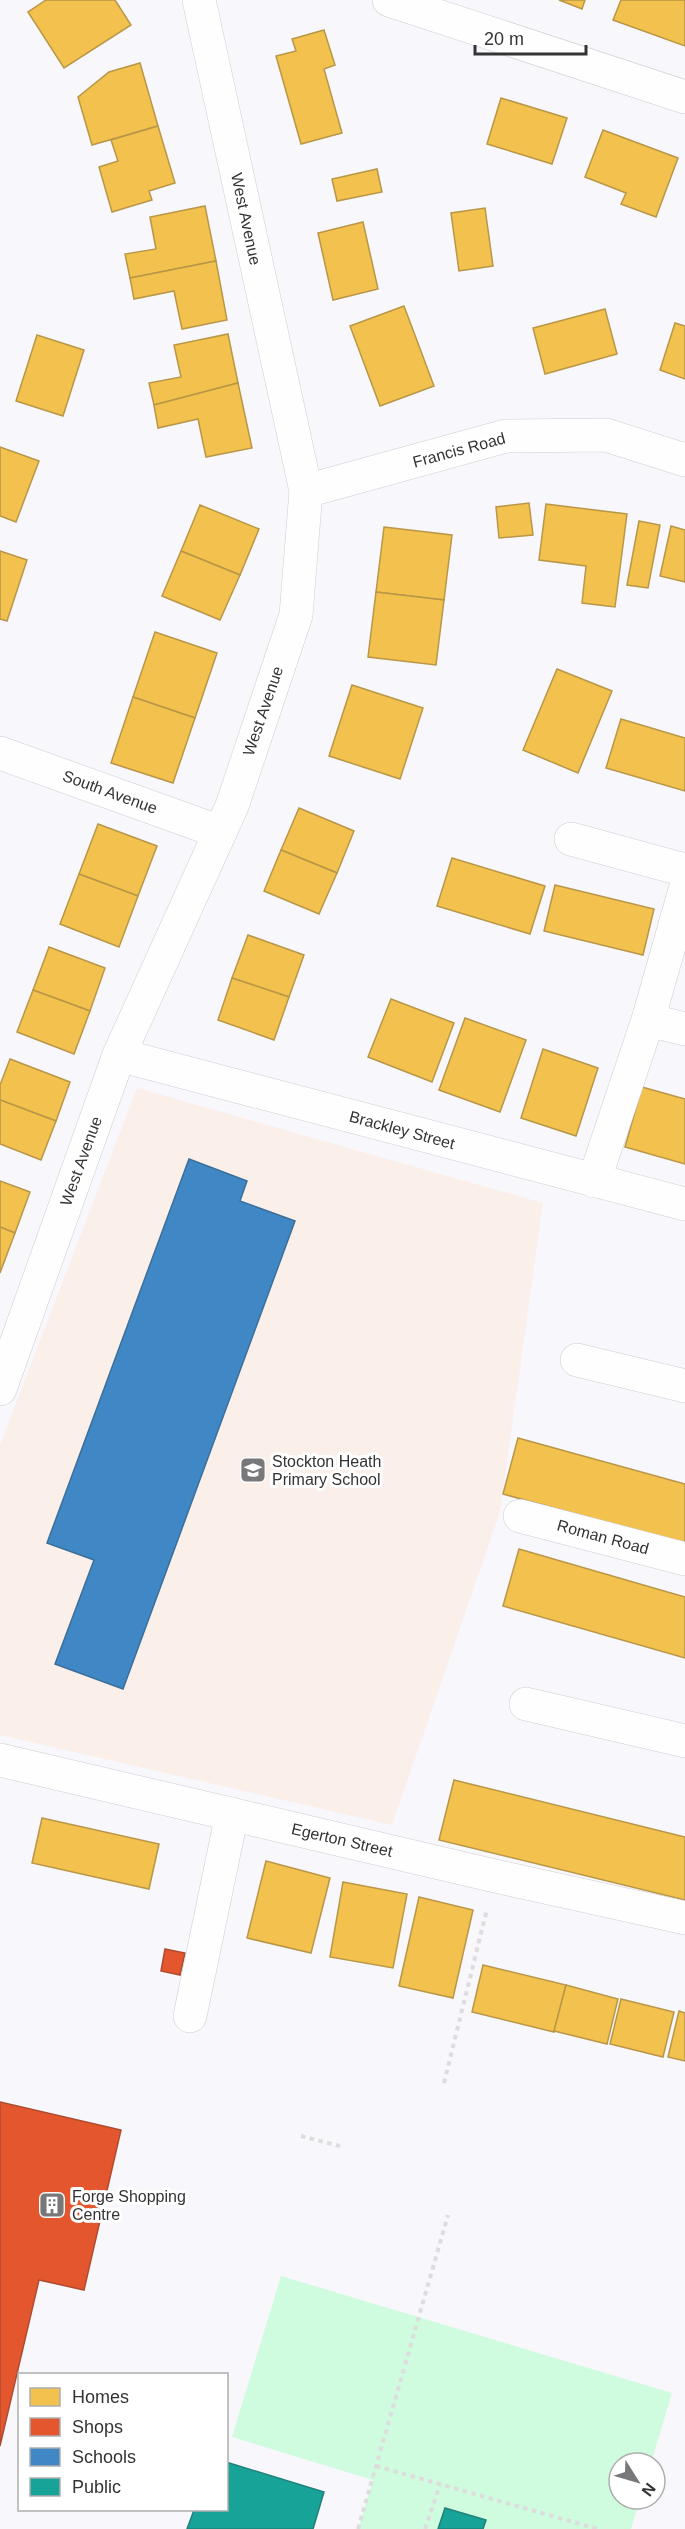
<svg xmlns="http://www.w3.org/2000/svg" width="685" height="2529" font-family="Arial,sans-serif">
<rect width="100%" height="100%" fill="#f7f7fc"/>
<polygon fill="#fbefea" points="137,1088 543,1203 500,1512 392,1825 0,1735 0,1445"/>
<polygon fill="#cffbde" points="281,2276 672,2393 651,2463 619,2463 619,2499 640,2499 631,2529 358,2529 373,2480 232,2437"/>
<g fill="#f2c14e" stroke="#b99747" stroke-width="1.5">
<polygon points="46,0 115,0 131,25 64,68 28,12"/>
<polygon points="559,0 585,0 582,9"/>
<polygon points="621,0 685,0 685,46 613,20"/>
<polygon points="324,30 335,65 324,69 342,133 301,144 276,56 296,51 292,39"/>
<polygon points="140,63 158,126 92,145 78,97 109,72"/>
<polygon points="501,98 567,118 552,164 487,144"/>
<polygon points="158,126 175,183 149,191 152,200 112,212 99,167 118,161 111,140"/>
<polygon points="603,130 678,158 656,217 621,204 626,193 585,177"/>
<polygon points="377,169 382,192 337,201 332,179"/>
<polygon points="205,206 216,261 130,278 125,254 156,249 150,217"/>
<polygon points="485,208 493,266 459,271 451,213"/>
<polygon points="363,222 378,289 333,300 318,233"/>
<polygon points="216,261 227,320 182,329 174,291 134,299 130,278"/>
<polygon points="404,306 434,386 380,406 350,326"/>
<polygon points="605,309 617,354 545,374 533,328"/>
<polygon points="675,323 685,326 685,379 660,370"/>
<polygon points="228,334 238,383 154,405 149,383 181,377 174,345"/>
<polygon points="37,335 84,350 63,416 16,401"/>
<polygon points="238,383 252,448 206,457 198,419 158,428 154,405"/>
<polygon points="0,447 39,461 16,522 0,516"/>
<polygon points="529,503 533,535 499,538 496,507"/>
<polygon points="546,504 627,514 615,607 582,603 586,566 539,560"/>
<polygon points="200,505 259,529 240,575 181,551"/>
<polygon points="639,521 660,525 648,588 627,585"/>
<polygon points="671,526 685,530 685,582 660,576"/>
<polygon points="384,527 452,535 444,600 376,592"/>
<polygon points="0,551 27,560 7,621 0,619"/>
<polygon points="181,551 240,575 220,620 162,596"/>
<polygon points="376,592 444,600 436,665 368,657"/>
<polygon points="155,632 217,653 195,718 133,697"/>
<polygon points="557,669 612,691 578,773 523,750"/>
<polygon points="352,685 423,708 400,779 329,756"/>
<polygon points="133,697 195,718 173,783 111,763"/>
<polygon points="621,719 685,738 685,791 606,768"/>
<polygon points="299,808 354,831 337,873 281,850"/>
<polygon points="98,824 157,846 138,896 79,874"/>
<polygon points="281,850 337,873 319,914 264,891"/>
<polygon points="452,858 545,886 530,934 437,906"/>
<polygon points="79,874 138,896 119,947 60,924"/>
<polygon points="555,885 654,909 643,955 544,931"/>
<polygon points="248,935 304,955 289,997 232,978"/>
<polygon points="49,947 105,968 90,1011 33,990"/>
<polygon points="232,978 289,997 274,1040 218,1020"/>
<polygon points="33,990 90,1011 74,1054 17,1032"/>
<polygon points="391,999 454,1023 432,1082 368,1057"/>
<polygon points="465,1018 526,1040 500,1112 439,1090"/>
<polygon points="543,1049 598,1068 576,1136 521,1118"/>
<polygon points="10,1059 70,1082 56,1121 0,1100 0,1085"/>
<polygon points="642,1087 685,1099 685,1164 625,1147"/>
<polygon points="0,1100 56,1121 41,1160 0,1144"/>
<polygon points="0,1181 30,1192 15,1233 0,1227"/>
<polygon points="0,1227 15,1233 0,1273"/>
<polygon points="518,1438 685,1484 685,1544 503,1494"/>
<polygon points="519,1549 685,1597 685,1658 503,1606"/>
<polygon points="454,1780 685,1837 685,1900 439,1840"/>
<polygon points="42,1818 159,1844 149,1889 32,1863"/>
<polygon points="266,1861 330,1878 311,1953 247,1938"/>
<polygon points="343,1882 407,1894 393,1968 330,1957"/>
<polygon points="419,1897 473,1910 453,1998 399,1986"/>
<polygon points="483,1965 566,1985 554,2032 472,2012"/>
<polygon points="566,1985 618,1999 607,2044 554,2031"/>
<polygon points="621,1999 674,2012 663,2057 610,2044"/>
<polygon points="679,2011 685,2013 685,2061 668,2057"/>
</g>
<g fill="#e4572e" stroke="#af4c30" stroke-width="1.5">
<polygon points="165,1949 185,1953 180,1975 161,1971"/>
<polygon points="0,2102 121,2130 84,2290 39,2280 0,2446"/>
</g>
<polygon fill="#3f88c5" stroke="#3c6f9a" stroke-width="1.5" points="189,1159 247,1181 240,1201 295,1221 123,1689 55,1664 94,1560 47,1543"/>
<g fill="#17a398" stroke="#20827b" stroke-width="1.5">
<polygon points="226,2462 324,2492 313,2529 187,2529 194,2510 226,2510"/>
<polygon points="445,2508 486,2520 483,2529 438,2529"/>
</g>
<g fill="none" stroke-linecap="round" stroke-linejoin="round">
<defs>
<g id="minor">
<polyline points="389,0 685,97"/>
<polyline points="306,491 506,436 606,435 685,460"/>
<polyline points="0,753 220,832"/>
<polyline points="571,839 685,870"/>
<polyline points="648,1020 685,1029"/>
<polyline points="119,1055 685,1204"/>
<polyline points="594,1181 648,1020 685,890"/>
<polyline points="577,1360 685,1386"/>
<polyline points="0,1389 119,1055 232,806 296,615 306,491 199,0"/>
<polyline points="520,1516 685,1559"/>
<polyline points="526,1704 685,1741"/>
<polyline points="0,1760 495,1876 685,1918"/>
<polyline points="190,2016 232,1814"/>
</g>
</defs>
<use href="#minor" stroke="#ceced2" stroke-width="34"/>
<g stroke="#ddd" stroke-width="4" stroke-dasharray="4.5 4.5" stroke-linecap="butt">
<polyline points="444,2083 487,1909"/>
<polyline points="301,2136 340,2146"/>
<polyline points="376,2466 598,2529"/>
<polyline points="358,2529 448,2215"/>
<polyline points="425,2529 440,2485"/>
</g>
<use href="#minor" stroke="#fefeff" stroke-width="33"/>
</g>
<defs>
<symbol id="school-square" viewBox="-11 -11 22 22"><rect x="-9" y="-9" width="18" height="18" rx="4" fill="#78787b" stroke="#fff"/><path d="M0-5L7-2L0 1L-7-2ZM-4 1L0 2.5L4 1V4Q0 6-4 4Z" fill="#fff"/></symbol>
<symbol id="building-square" viewBox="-11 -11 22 22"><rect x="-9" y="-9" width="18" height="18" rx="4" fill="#78787b" stroke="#fff"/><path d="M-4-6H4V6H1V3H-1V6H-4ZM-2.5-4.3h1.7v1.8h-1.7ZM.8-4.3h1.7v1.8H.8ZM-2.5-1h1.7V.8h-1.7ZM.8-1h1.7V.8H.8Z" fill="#fff"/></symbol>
</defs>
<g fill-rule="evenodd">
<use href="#school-square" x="238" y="1455" width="30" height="30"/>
<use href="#building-square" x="37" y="2190" width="30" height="30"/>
</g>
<g text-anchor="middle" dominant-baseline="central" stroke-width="6" stroke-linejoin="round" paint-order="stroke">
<g font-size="16" fill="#343436" stroke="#fff">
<text transform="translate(246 219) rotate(78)">West Avenue</text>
<text transform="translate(459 450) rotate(-15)">Francis Road</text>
<text transform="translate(263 711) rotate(-71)">West Avenue</text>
<text transform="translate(110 792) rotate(20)">South Avenue</text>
<text transform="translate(402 1130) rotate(15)">Brackley Street</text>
<text transform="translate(81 1161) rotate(-70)">West Avenue</text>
<text transform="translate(603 1537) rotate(15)">Roman Road</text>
<text transform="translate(342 1840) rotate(13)">Egerton Street</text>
</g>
<g font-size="16" fill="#343436" stroke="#fff" text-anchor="start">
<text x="272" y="1461">Stockton Heath<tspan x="272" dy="18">Primary School</tspan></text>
<text x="72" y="2196">Forge Shopping<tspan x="72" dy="18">Centre</tspan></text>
</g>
</g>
<rect x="18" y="2373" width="210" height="138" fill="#ffffff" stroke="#aeaeaf" stroke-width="1.5"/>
<rect x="30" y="2388" width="30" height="18" fill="#f2c14e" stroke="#aeaeaf" stroke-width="1.5"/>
<text x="72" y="2403" font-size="18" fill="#343436">Homes</text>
<rect x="30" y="2418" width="30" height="18" fill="#e4572e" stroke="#aeaeaf" stroke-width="1.5"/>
<text x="72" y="2433" font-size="18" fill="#343436">Shops</text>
<rect x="30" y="2448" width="30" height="18" fill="#3f88c5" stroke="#aeaeaf" stroke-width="1.5"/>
<text x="72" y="2463" font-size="18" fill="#343436">Schools</text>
<rect x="30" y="2478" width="30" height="18" fill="#17a398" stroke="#aeaeaf" stroke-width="1.5"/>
<text x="72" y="2493" font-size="18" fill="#343436">Public</text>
<g transform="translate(637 2481) rotate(127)"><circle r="28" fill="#ffffff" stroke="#aeaeaf" stroke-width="1.5"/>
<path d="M0-4.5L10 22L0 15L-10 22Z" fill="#78787b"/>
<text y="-9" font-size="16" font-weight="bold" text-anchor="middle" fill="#343436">N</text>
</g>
<path d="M475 45v9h111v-9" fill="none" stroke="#343436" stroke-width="3"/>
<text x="484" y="45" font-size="18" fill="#343436" stroke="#ffffff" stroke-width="4.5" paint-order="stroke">20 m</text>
</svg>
